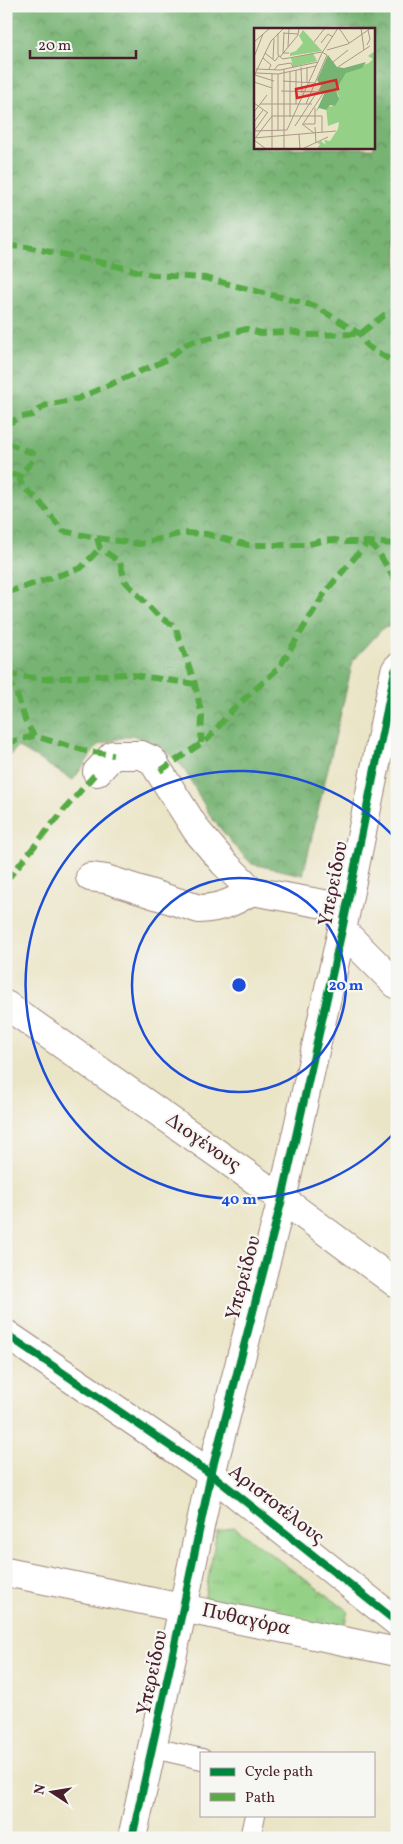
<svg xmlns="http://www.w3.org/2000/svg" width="403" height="1844" font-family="Vollkorn,serif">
<defs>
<pattern id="forest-crowns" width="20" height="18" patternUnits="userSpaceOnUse" patternTransform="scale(1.25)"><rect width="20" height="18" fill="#77b373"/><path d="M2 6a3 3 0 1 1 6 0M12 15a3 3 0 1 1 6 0" fill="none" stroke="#64915f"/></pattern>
<pattern id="park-tufts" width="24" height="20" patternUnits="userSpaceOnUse" patternTransform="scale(1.25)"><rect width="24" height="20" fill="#94d186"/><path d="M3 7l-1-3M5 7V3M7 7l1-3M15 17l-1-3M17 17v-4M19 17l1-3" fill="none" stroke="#81b374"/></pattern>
</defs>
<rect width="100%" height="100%" fill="#f6f6f2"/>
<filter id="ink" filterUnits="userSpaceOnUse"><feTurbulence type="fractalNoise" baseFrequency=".02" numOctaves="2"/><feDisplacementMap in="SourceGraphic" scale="10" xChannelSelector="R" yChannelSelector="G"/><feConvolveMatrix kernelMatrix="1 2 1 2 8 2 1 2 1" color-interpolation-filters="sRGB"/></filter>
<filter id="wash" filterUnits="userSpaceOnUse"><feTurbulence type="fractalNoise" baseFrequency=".0096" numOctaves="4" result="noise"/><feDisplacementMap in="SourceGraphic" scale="20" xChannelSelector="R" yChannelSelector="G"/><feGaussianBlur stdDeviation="1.12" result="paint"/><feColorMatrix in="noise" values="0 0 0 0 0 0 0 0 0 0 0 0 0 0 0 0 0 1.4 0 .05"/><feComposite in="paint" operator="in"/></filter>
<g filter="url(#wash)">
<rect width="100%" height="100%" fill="#ebe5c7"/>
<path fill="url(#forest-crowns)" stroke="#60694f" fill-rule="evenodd" d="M6,6h382l9,16v603l-14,3 -30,33 -50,214 -51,-11 -16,-16 -25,-31 -28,-50 -23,-21 -28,-11 -34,10 -25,35 -55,-33 -12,12zM255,29h119v119h-119z"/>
<polygon fill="url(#park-tufts)" stroke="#6f7858" points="234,1527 348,1611 343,1631 204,1601 217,1531"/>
</g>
<g filter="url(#ink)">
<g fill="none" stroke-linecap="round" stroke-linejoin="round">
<defs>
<g id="lane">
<polyline points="153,1748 202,1759"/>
<polyline points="250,1838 255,1815"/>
</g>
<g id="street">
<polyline points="97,772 113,755 141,755 152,760 197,831 224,863 252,891 346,908"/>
<path d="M90,877l16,2 93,30c23,-1 34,-7 53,-18"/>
<polyline points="342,930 397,985"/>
<polyline points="6,1005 282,1199 397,1284"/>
<polyline points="6,1334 211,1474 397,1622"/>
<polyline points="6,1572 397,1652"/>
<polyline points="132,1838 183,1608 211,1474 282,1199 342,930 395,671 397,668"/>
</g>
</defs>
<use href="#lane" stroke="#9a8279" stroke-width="22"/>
<use href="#street" stroke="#9a8279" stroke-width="30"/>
<use href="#lane" stroke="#fff" stroke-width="20"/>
<use href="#street" stroke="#fff" stroke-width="28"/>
<g stroke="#57aa44" stroke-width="6" stroke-dasharray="12 6" stroke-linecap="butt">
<polyline points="6,246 27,247 104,263 153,275 205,278 315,306 360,334 367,346 392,361 397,370"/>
<polyline points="6,425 18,418 32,415 46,405 77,399 166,360 188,343 247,329 261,333 290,332 307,335 360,334 384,315 397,314"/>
<path d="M6,444c11,1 17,6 27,9v7l-12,14 -1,6 2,6 17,15 24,30 34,7 43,6 42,-11 24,1 42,11h58l15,-4 14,-1 10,2h23l29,2"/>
<polyline points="6,476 21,474"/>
<polyline points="97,538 100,548 120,562 125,581 159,617 175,626 195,684 202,716 201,743"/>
<path d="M368,542c13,9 19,28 29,40"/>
<polyline points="6,593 81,568 100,548"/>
<polyline points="6,674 43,679 126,674 195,684"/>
<polyline points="6,679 16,692 26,722 34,736"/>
<polyline points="6,743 34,736 86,751 113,755"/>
<polyline points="160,771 208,739 232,710 279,668 326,591 368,542"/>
<polyline points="6,881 63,811 97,772"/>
</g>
<defs>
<g id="cycleway">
<polyline points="6,1334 211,1474 397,1622"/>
<polyline points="132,1838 183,1608 211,1474 282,1199 342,930 395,671 397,668"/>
</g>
</defs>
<use href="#cycleway" stroke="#f6f6f2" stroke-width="11"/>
<use href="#cycleway" stroke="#00873e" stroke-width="8"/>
</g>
</g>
<g fill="none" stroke="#1d4ed8" stroke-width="2.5">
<circle cx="239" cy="985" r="107"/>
<path d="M396 1131A214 214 0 1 1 396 839"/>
</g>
<g text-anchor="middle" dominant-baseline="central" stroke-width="4.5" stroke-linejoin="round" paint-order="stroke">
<g font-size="20" fill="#4a1f2b" stroke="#f6f6f2">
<text transform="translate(334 884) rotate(-79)">Υπερείδου</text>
<text transform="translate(203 1143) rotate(35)">Διογένους</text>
<text transform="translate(244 1278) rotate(-75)">Υπερείδου</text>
<text transform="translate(276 1505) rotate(38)">Αριστοτέλους</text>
<text transform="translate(246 1620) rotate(12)">Πυθαγόρα</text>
<text transform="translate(153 1673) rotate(-78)">Υπερείδου</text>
</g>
</g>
<g transform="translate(254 28)">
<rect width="121" height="121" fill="#ebe5c7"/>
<path d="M49,2l19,21 -32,5v-3l6,-2 7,-8 -4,-7zM121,23v98h-58l3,-5 -3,-1 4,-2 5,4 -2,-5 6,1 8,-12 1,-7 -11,4 -2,-19 8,-1 5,-10 -3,-6 11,-19 22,-8 4,-4 -5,-3z" fill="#94d186"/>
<path d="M74,27l9,12 7,1 22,-6 -4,6 -16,5 -10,17 3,9 -4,7 -5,-1 -4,5 -7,-2 -3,4 9,-20 -7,-1 3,-5 -4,-6z" fill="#77b373"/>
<path d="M59,25l4,8 -24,6 -2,-9z" fill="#94d186"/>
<path fill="none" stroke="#ab9689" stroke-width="1" d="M85,0l10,15M107,0l3,22M24,5v22l5,4 39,-7M29,5l15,1M30,5l-1,20h6M0,14l16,-14M60,14l11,-14M67,15l7,-9 5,3M113,17l3,-6 -2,-9M34,19l1,-19M73,22l21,-6 23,-16M11,25l10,8 4,-5M0,29l9,-23M26,29l18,-22 1,-7M9,30l8,7 -2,4M19,31l1,-20M79,34l15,-12M47,39l1,26M84,39l32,-21M2,41l24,1 38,-8M30,41v80M20,42l4,-5 13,-2 2,4M36,44v45M2,45l22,1 38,-8M18,45v76M24,46v57M1,47l19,6M0,48l17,-35 13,-13M29,53l32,2M0,54l18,6M53,55v-16M27,63l43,1M0,75l14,10M6,76h52M42,76v-34M52,76l21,-49 -5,-3M0,84l13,-17M18,88h50v16M0,94l9,-12M48,96l12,9M49,96l21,-32M49,96h12v-16M41,98l22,-34M61,99l1,16M0,103l33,-1 35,-77 16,-25M0,103l13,-18M45,106l1,15M2,109l16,-21M0,110l82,-7M0,112l12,9M48,121l26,-12"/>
<path fill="#d62828" fill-opacity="0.15" stroke="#d62828" stroke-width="2.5" d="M82,52l2,9 -41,9 -1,-9z"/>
<rect width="121" height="121" fill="none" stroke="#4a1f2b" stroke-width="2.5"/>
</g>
<circle cx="239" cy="985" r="8" fill="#1d4ed8" stroke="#f6f6f2" stroke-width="2.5"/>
<g font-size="15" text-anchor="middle" font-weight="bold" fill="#1d4ed8" stroke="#f6f6f2" stroke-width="4.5" stroke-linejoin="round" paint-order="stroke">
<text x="346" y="990">20 m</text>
<text x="239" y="1204">40 m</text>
</g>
<rect width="403" height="1844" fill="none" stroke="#f6f6f2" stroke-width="25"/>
<rect x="200" y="1752" width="175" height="65" fill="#f6f6f2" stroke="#b1a0a2"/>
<rect x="210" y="1768" width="25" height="8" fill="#00873e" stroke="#b1a0a2"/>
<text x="245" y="1776" font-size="15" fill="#4a1f2b">Cycle path</text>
<rect x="210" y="1793" width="25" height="8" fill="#57aa44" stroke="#b1a0a2"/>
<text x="245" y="1802" font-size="15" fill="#4a1f2b">Path</text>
<g transform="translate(52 1792) rotate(282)" stroke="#f6f6f2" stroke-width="4" paint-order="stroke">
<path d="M0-4L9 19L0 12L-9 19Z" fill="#4a1f2b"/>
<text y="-8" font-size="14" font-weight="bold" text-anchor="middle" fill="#4a1f2b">N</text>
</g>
<path d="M30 50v8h106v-8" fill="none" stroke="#4a1f2b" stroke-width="2.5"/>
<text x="38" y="50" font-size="15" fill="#4a1f2b" stroke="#f6f6f2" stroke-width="4" paint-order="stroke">20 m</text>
</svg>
